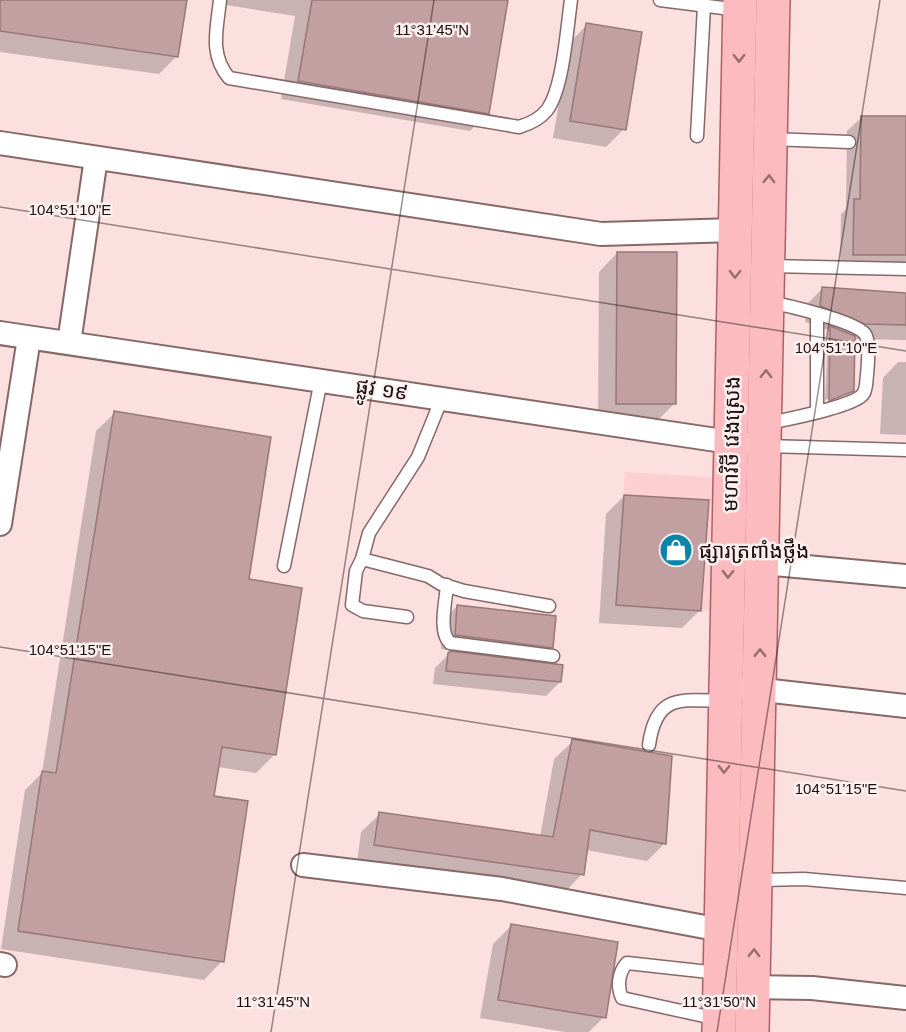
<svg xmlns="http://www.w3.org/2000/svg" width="906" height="1032" font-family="Arial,'Noto Sans Khmer',sans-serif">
<rect width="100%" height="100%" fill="#fcdfdf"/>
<polygon fill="#fcd0d1" points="625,472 735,479 732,612 616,605"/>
<g fill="#0003">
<polygon points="0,0 185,0 177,56 159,74 0,52"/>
<polygon points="221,0 507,0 488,113 470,131 281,99 295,16 220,4"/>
<polygon points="587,25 624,129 606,147 553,138 569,43"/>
<polygon points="861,118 906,118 906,268 840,268 841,214 846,209 847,131"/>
<polygon points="617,253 675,403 657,421 598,421 599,272"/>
<polygon points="822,289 906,295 906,340 853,339 850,391 825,400 828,330 805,322 807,304"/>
<polygon points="898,362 906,362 906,435 880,434 883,378"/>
<polygon points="115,413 247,580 274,755 256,773 218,767 213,797 222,961 204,980 1,949 25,790 42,773 96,431"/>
<polygon points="624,496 700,610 682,628 599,623 606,514"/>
<polygon points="457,606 551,647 536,662 441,649 444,620"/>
<polygon points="449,654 560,682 546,696 433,684 435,668"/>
<polygon points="573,741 665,843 647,861 586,850 582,874 564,893 357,863 361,832 380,814 540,837 554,759"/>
<polygon points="511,926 604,1017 589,1032 565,1032 480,1018 493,944"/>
</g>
<g fill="#c2a0a1" stroke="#977778" stroke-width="1.5">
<polygon points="0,0 187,0 178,57 0,31"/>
<polygon points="312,0 508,0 489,114 298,81"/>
<polygon points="586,23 642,32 626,130 570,121"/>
<polygon points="861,116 906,116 906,255 853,255 854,199 860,199"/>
<polygon points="617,252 677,252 676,404 616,404"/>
<polygon points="822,287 906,293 906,325 865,324 820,306"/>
<polygon points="830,326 855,336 854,391 829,401"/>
<polygon points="114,411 271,437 249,579 302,588 276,755 222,747 214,796 248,801 224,962 18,931 42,771 56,773"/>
<polygon points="624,495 709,500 701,611 616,605"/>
<polygon points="457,605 556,616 553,648 455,635"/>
<polygon points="451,651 563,665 561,682 446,671 448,653"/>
<polygon points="572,739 672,756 666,844 590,830 584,875 374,845 379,812 553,837"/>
<polygon points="511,924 618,942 606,1018 498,1000"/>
</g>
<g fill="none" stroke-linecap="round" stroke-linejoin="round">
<defs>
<g id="lane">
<path d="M220,0c-3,29 -11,54 9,78l290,49c10,-3 21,-8 28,-17 16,-21 20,-82 24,-110"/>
<polyline points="660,0 739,10"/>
<polyline points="697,136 704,6"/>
<polyline points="771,139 849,142"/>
<polyline points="769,266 906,269"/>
<polyline points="442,398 418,457 369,533 362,559 428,576 441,584 464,591 549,606"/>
<polyline points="817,412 817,314"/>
<path d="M765,424c23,-5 77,-15 95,-27 5,-3 5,-7 6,-12 1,-10 5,-43 -1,-51 -10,-13 -79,-29 -97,-32"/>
<polyline points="766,446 906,450"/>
<polyline points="362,559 356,571 352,605 363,611 407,617"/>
<polyline points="284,566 321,380"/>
<path d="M447,585c-1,16 -9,47 3,58l103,13"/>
<path d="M649,745c7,-52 32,-45 75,-44"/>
<polyline points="758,880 804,879 906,888"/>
<path d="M718,1019l-96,-21c-5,-11 -4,-25 5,-35l91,10"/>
</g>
<g id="street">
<polyline points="0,143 601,234 735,230"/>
<polyline points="0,333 743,444"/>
<polyline points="69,343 96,158"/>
<polyline points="0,524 29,338"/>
<polyline points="762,563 906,576"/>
<polyline points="745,688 906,706"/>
<polyline points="303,865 502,889 721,930"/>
<polyline points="0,964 5,965"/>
<polyline points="753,987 812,988 906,998"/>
</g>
<g id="primary">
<polyline points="719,1032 740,0"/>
<polyline points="752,1032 773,0"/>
</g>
</defs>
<use href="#lane" stroke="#876869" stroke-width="15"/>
<use href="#street" stroke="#876869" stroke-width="26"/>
<use href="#primary" stroke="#ac6165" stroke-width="36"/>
<use href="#lane" stroke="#fff" stroke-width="12"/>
<use href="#street" stroke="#fff" stroke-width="22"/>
<use href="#primary" stroke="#fcbbbf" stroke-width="33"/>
</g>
<defs><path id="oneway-chevron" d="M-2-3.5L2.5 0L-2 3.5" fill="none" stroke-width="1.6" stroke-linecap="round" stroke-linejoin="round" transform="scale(1.5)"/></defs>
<g stroke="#976e70">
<use href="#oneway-chevron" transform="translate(739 58) rotate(91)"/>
<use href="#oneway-chevron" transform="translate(769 179) rotate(-89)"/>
<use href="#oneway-chevron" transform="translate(735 274) rotate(91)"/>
<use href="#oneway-chevron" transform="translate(766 374) rotate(-89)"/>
<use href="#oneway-chevron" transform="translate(728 574) rotate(91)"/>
<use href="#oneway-chevron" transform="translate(760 653) rotate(-89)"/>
<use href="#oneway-chevron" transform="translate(724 769) rotate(91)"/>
<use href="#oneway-chevron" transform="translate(754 953) rotate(-89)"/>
</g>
<path fill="none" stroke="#1b0f0f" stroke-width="1.5" stroke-opacity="0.45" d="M0,207l906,144M0,647l906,144M271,1032l163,-1032M717,1032l163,-1032"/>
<defs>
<symbol id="shop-disc" viewBox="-11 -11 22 22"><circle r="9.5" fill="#0a84a9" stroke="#fff0f0"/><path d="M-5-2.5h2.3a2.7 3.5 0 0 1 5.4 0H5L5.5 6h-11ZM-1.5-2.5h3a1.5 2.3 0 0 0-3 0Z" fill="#fff"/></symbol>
</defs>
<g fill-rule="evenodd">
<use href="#shop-disc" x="657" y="531" width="38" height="38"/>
</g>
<g text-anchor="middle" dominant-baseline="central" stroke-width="5" stroke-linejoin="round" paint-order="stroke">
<g font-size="21" fill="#1b0f0f" stroke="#fff0f0">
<text transform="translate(382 389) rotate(8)">ផ្លូវ ១៩</text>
<text transform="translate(731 444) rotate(-89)">មហាវិថី វេងស្រេង</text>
</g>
<g font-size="21" fill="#1b0f0f" stroke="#fff0f0" text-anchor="start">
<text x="699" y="550">ផ្សារត្រពាំងថ្លឹង</text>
</g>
</g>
<g font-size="15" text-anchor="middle" fill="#1b0f0f" stroke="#fff0f0" stroke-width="5" stroke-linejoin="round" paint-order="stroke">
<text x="432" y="35">11°31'45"N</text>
<text x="70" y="215">104°51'10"E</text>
<text x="836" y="353">104°51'10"E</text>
<text x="70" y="655">104°51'15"E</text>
<text x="836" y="794">104°51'15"E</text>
<text x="273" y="1007">11°31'45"N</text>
<text x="719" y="1007">11°31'50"N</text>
</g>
</svg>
